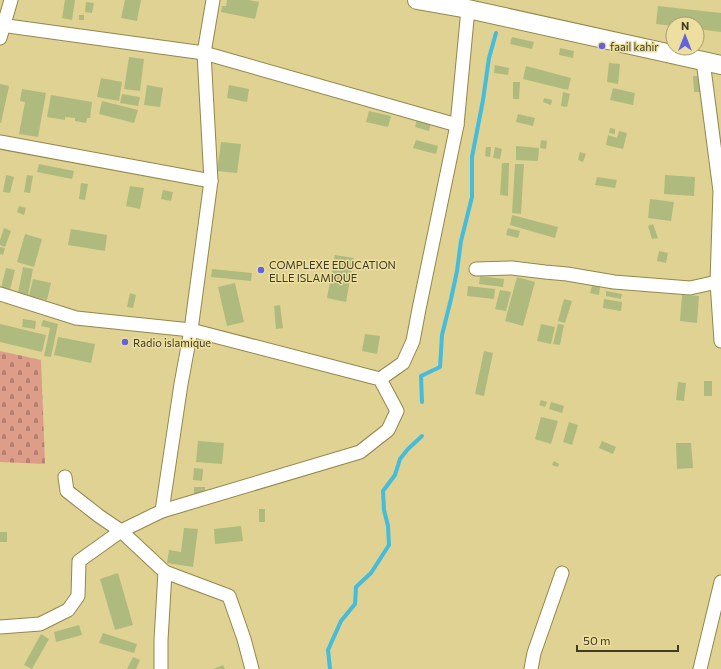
<svg xmlns="http://www.w3.org/2000/svg" width="721" height="669" font-family="Commissioner,sans-serif">
<defs>
<pattern id="cemetery-stones" width="16" height="16" patternUnits="userSpaceOnUse"><rect width="16" height="16" fill="#de9d89"/><path d="M2 7V4a2 2 0 0 1 4 0v3zM10 15v-3a2 2 0 0 1 4 0v3z" fill="#b58170"/></pattern>
</defs>
<rect width="100%" height="100%" fill="#dfd293"/>
<polygon fill="url(#cemetery-stones)" points="0,351 41,360 45,464 0,462"/>
<g fill="none" stroke-linecap="round" stroke-linejoin="round">
<g stroke="#45bcd9" stroke-width="4">
<polyline points="422,402 421,376 440,367 442,335 451,299 457,271 461,241 472,197 472,157 483,100 489,58 496,33"/>
<polyline points="330,669 328,650 341,621 355,604 356,587 371,573 389,545 388,526 384,510 383,491 395,475 400,459 408,449 422,436"/>
</g>
</g>
<g fill="#afbb7e">
<polygon points="65,0 75,0 72,20 62,18"/>
<polygon points="125,0 141,0 137,21 121,18"/>
<polygon points="227,0 249,0 259,2 255,19 221,12 222,6 226,6"/>
<polygon points="86,2 94,3 92,13 85,12"/>
<polygon points="658,6 721,13 721,32 697,29 697,24 673,24 673,26 656,24"/>
<rect x="79" y="15" width="5" height="5"/>
<polygon points="512,37 534,42 532,49 510,44"/>
<polygon points="560,48 574,51 573,58 559,55"/>
<polygon points="129,57 144,59 140,91 124,89"/>
<polygon points="609,63 620,64 618,84 607,82"/>
<polygon points="495,65 509,68 508,75 494,73"/>
<polygon points="526,66 571,78 568,90 523,79"/>
<polygon points="693,76 702,76 703,92 694,92"/>
<polygon points="101,78 122,82 119,101 97,97"/>
<polygon points="513,82 520,82 519,99 513,99"/>
<polygon points="0,84 9,86 1,123 0,123"/>
<polygon points="147,85 163,88 160,107 144,105"/>
<polygon points="229,85 249,89 247,102 227,98"/>
<polygon points="613,88 635,93 633,105 610,100"/>
<polygon points="22,89 46,93 38,137 19,134 25,102 20,101"/>
<polygon points="563,92 570,94 567,107 561,106"/>
<polygon points="122,94 140,97 138,106 120,103"/>
<polygon points="51,95 92,102 90,118 87,118 86,123 75,121 75,118 65,117 65,120 47,117"/>
<polygon points="544,98 552,100 551,105 543,102"/>
<polygon points="102,101 138,110 134,123 99,114"/>
<polygon points="369,111 391,116 388,127 366,122"/>
<polygon points="518,114 535,118 533,126 516,122"/>
<polygon points="417,119 431,123 429,131 415,127"/>
<polygon points="610,128 615,129 615,134 609,133"/>
<polygon points="619,131 627,133 623,149 606,145 608,135 617,138"/>
<polygon points="416,140 438,146 436,154 413,148"/>
<polygon points="541,140 547,141 546,149 540,148"/>
<polygon points="221,142 241,144 237,173 217,171"/>
<polygon points="516,146 539,148 538,161 516,160"/>
<polygon points="486,147 491,147 490,157 485,156"/>
<polygon points="495,147 502,149 500,159 493,158"/>
<polygon points="580,152 586,154 583,162 578,160"/>
<polygon points="502,163 509,163 508,196 500,195"/>
<polygon points="39,164 74,171 72,179 37,172"/>
<polygon points="515,164 524,164 521,214 512,213"/>
<polygon points="6,175 14,177 10,193 3,192"/>
<polygon points="27,175 33,176 30,193 24,192"/>
<polygon points="665,175 695,177 694,196 664,194"/>
<polygon points="597,177 617,180 615,188 595,185"/>
<polygon points="81,183 88,184 85,200 79,199"/>
<polygon points="130,186 144,188 140,209 126,206"/>
<polygon points="163,190 173,192 171,201 161,199"/>
<polygon points="650,199 674,202 671,221 648,218"/>
<polygon points="19,206 26,208 24,215 17,212"/>
<polygon points="512,215 558,227 555,238 510,225"/>
<polygon points="653,224 658,238 652,239 648,226"/>
<polygon points="4,228 11,231 5,247 0,245 0,240"/>
<polygon points="508,228 520,231 518,238 506,235"/>
<polygon points="71,229 107,235 105,251 68,245"/>
<polygon points="25,234 42,239 34,267 17,262"/>
<polygon points="0,247 5,248 3,255 0,254"/>
<polygon points="659,251 668,253 666,263 657,261"/>
<polygon points="335,255 354,258 346,302 327,298"/>
<polygon points="23,267 33,269 28,295 18,293"/>
<polygon points="6,268 15,270 10,290 1,288"/>
<polygon points="212,269 252,273 251,281 211,277"/>
<polygon points="480,276 504,279 503,287 479,284"/>
<polygon points="517,277 535,282 523,326 505,321"/>
<polygon points="33,279 51,283 47,300 29,296"/>
<polygon points="235,283 244,322 227,326 218,287"/>
<polygon points="468,286 495,289 494,299 467,296"/>
<polygon points="592,286 600,287 599,295 590,293"/>
<polygon points="500,290 511,292 506,311 495,309"/>
<polygon points="606,291 622,294 621,299 606,296"/>
<polygon points="130,293 136,295 133,308 127,307"/>
<polygon points="682,295 699,296 697,323 680,321"/>
<polygon points="564,299 572,301 565,323 558,321"/>
<polygon points="604,299 622,302 621,311 603,308"/>
<polygon points="280,305 283,328 276,329 274,306"/>
<polygon points="23,319 36,321 35,329 22,327"/>
<polygon points="43,320 58,324 51,357 44,356 50,328 41,326"/>
<polygon points="0,324 46,335 42,352 0,342"/>
<polygon points="541,324 555,327 551,344 537,341"/>
<polygon points="558,324 564,325 560,345 553,344"/>
<polygon points="365,334 380,336 377,354 362,351"/>
<polygon points="58,337 95,344 91,363 54,355"/>
<polygon points="484,351 493,353 484,396 475,394"/>
<rect x="704" y="381" width="8" height="15"/>
<polygon points="678,382 686,383 684,401 676,400"/>
<polygon points="541,400 547,402 545,407 539,405"/>
<polygon points="551,402 564,406 562,413 549,409"/>
<polygon points="541,417 558,421 551,444 535,439"/>
<polygon points="569,422 578,425 572,445 563,442"/>
<polygon points="198,441 224,443 222,464 196,462"/>
<polygon points="602,441 616,447 613,454 599,448"/>
<polygon points="676,443 691,443 693,468 677,469"/>
<polygon points="554,461 559,464 558,467 552,465"/>
<polygon points="194,468 203,469 202,481 193,480"/>
<rect x="194" y="487" width="11" height="8"/>
<rect x="259" y="509" width="6" height="13"/>
<polygon points="241,526 243,541 215,544 214,529"/>
<polygon points="184,528 198,529 193,567 167,563 169,550 181,552"/>
<rect x="0" y="532" width="7" height="10"/>
<polygon points="118,573 133,625 115,630 100,579"/>
<polygon points="79,625 82,635 56,642 54,632"/>
<polygon points="103,633 137,644 134,653 99,643"/>
<polygon points="41,634 49,639 32,669 24,665"/>
<polygon points="133,657 140,660 136,669 127,669"/>
<polygon points="223,665 225,669 213,669"/>
</g>
<g fill="none" stroke-linecap="round" stroke-linejoin="round">
<defs>
<g id="street">
<polyline points="0,25 204,53 457,125"/>
<polyline points="0,38 11,0"/>
<polyline points="703,61 720,191 717,282 721,341"/>
<polyline points="0,142 211,181"/>
<polyline points="476,269 512,268 545,272 567,274 614,282 690,288 717,282 721,282"/>
<polyline points="0,294 76,318 191,330 380,379 397,411 388,430 360,452 162,511"/>
<polyline points="380,379 403,363 413,341 419,309 457,125 468,9"/>
<polyline points="65,477 67,491 99,516 121,531 165,572 229,596 244,639 252,669"/>
<polyline points="0,627 40,624 68,610 78,596 79,561 121,531 162,511 181,384 191,330 211,181 204,53 213,0"/>
<polyline points="161,669 161,640 165,572"/>
<polyline points="531,669 534,653 562,573"/>
<polyline points="700,669 721,582"/>
</g>
<polyline id="secondary" points="417,0 468,9 721,65"/>
</defs>
<use href="#street" stroke="#94874b" stroke-width="15"/>
<use href="#secondary" stroke="#94874b" stroke-width="20"/>
<use href="#street" stroke="#fff" stroke-width="13"/>
<use href="#secondary" stroke="#fff" stroke-width="18"/>
</g>
<g fill="#6164dd" stroke="#eddfa0" stroke-width="1.5">
<circle cx="602" cy="46" r="4"/>
<circle cx="261" cy="270" r="4"/>
<circle cx="125" cy="342" r="4"/>
</g>
<g text-anchor="middle" dominant-baseline="central" stroke-width="3" stroke-linejoin="round" paint-order="stroke">
<g font-size="11" fill="#403b21" stroke="#eddfa0" text-anchor="start">
<text x="610" y="46">faail kahir</text>
<text x="269" y="264">COMPLEXE EDUCATION<tspan x="269" dy="13">ELLE ISLAMIQUE</tspan></text>
<text x="133" y="342">Radio islamique</text>
</g>
</g>
<g transform="translate(685 36)"><circle r="19" fill="#eddfa0" stroke="#a89d6d"/>
<path d="M0-3L7 15L0 10L-7 15Z" fill="#6164dd"/>
<text y="-6" font-size="11" font-weight="bold" text-anchor="middle" fill="#403b21">N</text>
</g>
<path d="M577 645v6h101v-6" fill="none" stroke="#403b21" stroke-width="2"/>
<text x="583" y="645" font-size="12" fill="#403b21" stroke="#eddfa0" stroke-width="3" paint-order="stroke">50 m</text>
</svg>
